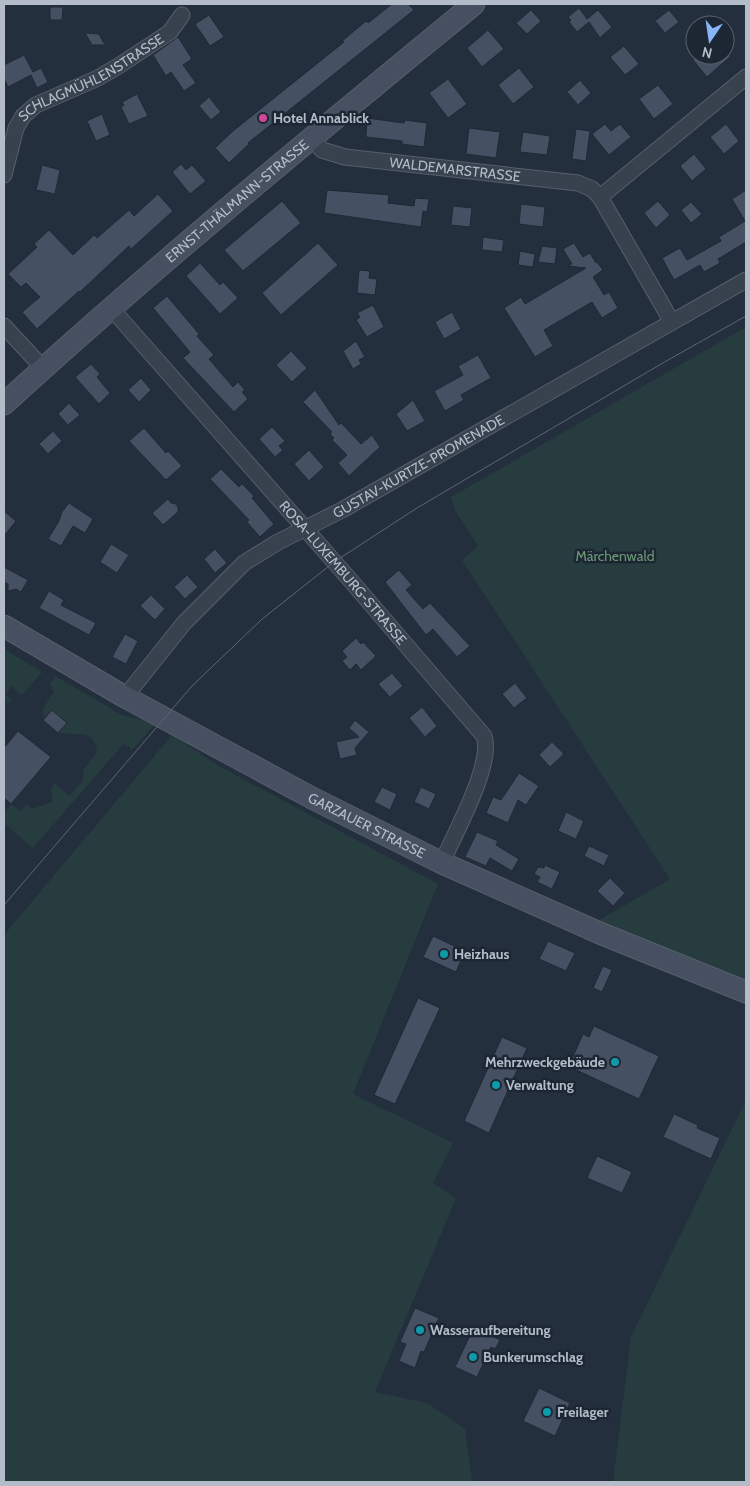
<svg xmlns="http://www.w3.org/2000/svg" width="750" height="1486" font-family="Cabin,sans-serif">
<rect width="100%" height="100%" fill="#242f3e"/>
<g fill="#263c3f">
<polygon points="746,327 746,987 596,922 670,879 462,560 478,546 456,512 451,497"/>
<polygon points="4,649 42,672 22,695 11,686 5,694 12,700 9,703 4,698"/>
<polygon points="55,676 122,715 150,722 154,725 132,750 124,743 33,848 4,823 4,813 11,804 21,811 26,804 32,809 52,802 52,794 50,790 55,783 69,796 82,782 84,769 95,755 97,748 92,738 85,735 58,733 67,722 52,710 44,718 42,710 54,692 50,684"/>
<polygon points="172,735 219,766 438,884 353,1094 453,1143 433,1183 456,1198 375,1392 427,1403 465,1429 472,1482 4,1482 4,935"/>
<polygon points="746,1100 746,1482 613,1482 631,1337"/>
</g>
<g fill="#455162" stroke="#1f2835">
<polygon points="392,4 408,4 414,10 248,143 249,144 229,163 215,148 233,131 344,42 342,41 366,21 368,23"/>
<polygon points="50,7 63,7 62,20 50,20"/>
<polygon points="579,8 587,19 598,10 612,27 600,38 589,22 577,32 569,22 571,20 568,17"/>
<polygon points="531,10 541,21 527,34 516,23"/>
<polygon points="669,10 679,22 665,33 655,21"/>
<polygon points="209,15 224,37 210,46 195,24"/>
<polygon points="488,30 504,49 482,67 467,48"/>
<polygon points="85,33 99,34 105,45 92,45"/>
<polygon points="178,37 192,59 183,65 196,83 184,91 171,72 166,76 153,55"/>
<polygon points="624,46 639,64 625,75 610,57"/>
<polygon points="24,55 33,72 41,68 48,82 37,88 31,75 8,87 4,79 4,65"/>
<polygon points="699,55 732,55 707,77 693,60"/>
<polygon points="519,68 534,87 513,104 498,85"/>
<polygon points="448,79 467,104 448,118 429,93"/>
<polygon points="580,80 591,93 578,105 567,92"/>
<polygon points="658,85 673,104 654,119 639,99"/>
<polygon points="137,94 148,116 129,124 121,107 124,105 122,102"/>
<polygon points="209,97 221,112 211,120 199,106"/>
<polygon points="102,114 110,135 96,141 87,121"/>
<polygon points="367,118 404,123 405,120 427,123 424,147 402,144 402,141 366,137"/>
<polygon points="605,124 611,131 620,124 631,137 609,155 592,134"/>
<polygon points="726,124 739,141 724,154 710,137"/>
<polygon points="469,128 500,132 496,158 466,154"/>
<polygon points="576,129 590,131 586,161 572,159"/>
<polygon points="523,132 550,136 547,155 520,152"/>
<polygon points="694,154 706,169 692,181 680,166"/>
<polygon points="181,164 186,170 192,165 206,181 190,194 172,172"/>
<polygon points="42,165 60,170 55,194 36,190"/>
<polygon points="327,190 389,195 388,203 414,206 415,198 429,199 427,212 423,211 421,227 324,213"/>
<polygon points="746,190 746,242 718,259 720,263 704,272 700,265 674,280 662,258 680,248 687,260 721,241 719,237 745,221 732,199"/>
<polygon points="158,194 173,211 131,249 129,246 80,292 79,291 37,329 22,312 40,297 26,283 21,287 8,274 37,247 34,244 49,230 73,255 94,235 97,238 129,210 134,216"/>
<polygon points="282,201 301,223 243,271 224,250"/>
<polygon points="658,201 670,215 656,228 644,213"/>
<polygon points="691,202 702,214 691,223 681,210"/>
<polygon points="521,204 545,207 543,227 519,224"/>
<polygon points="453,206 472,208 470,227 451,225"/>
<polygon points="483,237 504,240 502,252 482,250"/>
<polygon points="318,243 338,265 281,315 262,293"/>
<polygon points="574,243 583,257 590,253 596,263 597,262 603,270 593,277 604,295 609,292 618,308 602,318 592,302 544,330 553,346 535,357 504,308 521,297 525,304 586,268 568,266 572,264 563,249"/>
<polygon points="542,246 557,248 555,264 538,262"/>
<polygon points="520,251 535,254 533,267 518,265"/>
<polygon points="200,263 220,285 223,282 238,298 220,314 186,276"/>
<polygon points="359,270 370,271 369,278 377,279 375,295 357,293"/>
<polygon points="167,296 199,334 197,336 214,355 209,359 233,387 238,382 245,390 242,392 248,399 234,412 183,358 190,352 153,308"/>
<polygon points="373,305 384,327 367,337 356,320 360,317 357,313"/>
<polygon points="452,312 461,329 444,339 435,322"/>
<polygon points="356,341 365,357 359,360 361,364 353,369 343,351"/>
<polygon points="291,351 307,368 292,382 276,365"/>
<polygon points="478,355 491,378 461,395 464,400 445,411 434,391 463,375 458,366"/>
<polygon points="91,364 100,374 97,377 110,393 99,404 75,377"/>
<polygon points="141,378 151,390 139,402 128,390"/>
<polygon points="315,390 339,425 341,423 361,444 372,435 380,447 349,476 338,463 347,455 332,440 334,438 330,434 332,432 303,402"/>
<polygon points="413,400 425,421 407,431 396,414"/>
<polygon points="69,403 80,415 68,425 58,414"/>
<polygon points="272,427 285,441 279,446 283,450 275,457 259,439"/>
<polygon points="144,428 166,453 168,451 182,466 166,480 129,441"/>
<polygon points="53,431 62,441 48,454 39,444"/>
<polygon points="309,450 324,467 309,481 294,464"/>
<polygon points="221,469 239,487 242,484 254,496 252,498 274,524 260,537 247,522 249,520 210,479"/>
<polygon points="168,499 171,503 176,504 178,507 178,512 163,525 152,513"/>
<polygon points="69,503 93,519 85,533 73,526 61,546 48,539 59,521 62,512"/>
<polygon points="4,511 16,521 4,536"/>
<polygon points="111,544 129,555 117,573 100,562"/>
<polygon points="215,549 227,563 215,573 204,559"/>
<polygon points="4,567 28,580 21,592 16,589 8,591 8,584 4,582"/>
<polygon points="399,570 412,585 406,590 423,609 430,603 470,646 457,657 433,629 426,635 385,582"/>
<polygon points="187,575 198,587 185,599 174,587"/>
<polygon points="49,591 64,600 61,605 96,623 89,635 39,608"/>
<polygon points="151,595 165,609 155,620 140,606"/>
<polygon points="125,634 138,641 126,664 112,657"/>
<polygon points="356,638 361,644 363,642 376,656 361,670 356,664 350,670 342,661 347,657 342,651"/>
<polygon points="392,673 403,686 390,697 378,684"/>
<polygon points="515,683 527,698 514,708 502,694"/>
<polygon points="422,707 437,726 425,737 409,718"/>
<polygon points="52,710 67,723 58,733 43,720"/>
<polygon points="355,720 369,732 355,748 357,755 340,759 336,742 359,737 349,728"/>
<polygon points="18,731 51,757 11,804 4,798 4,748"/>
<polygon points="552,742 564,754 550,767 539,755"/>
<polygon points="519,773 539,786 526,805 518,800 508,823 486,813 493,797 501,800"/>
<polygon points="382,787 397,794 390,810 374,802"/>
<polygon points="421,787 436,794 429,809 414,802"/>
<polygon points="566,812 584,821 576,839 558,831"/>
<polygon points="477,832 498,841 496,845 519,859 512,871 490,858 486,866 465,857"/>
<polygon points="589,846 609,855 604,866 584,856"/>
<polygon points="545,865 560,872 552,889 537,882 540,877 534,874 538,867 544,868"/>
<polygon points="610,878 625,893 613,906 597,891"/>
<polygon points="433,936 465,951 456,972 423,957"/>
<polygon points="548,941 575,953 566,971 539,959"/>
<polygon points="603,966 612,970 602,992 593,988"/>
<polygon points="418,998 440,1008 395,1104 374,1095"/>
<polygon points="594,1026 659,1056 639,1099 574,1069 577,1064 571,1061 583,1034 589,1037"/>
<polygon points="502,1037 527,1048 489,1133 464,1121"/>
<polygon points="674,1114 698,1125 697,1128 720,1138 711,1159 663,1137"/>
<polygon points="597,1156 632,1172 622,1193 587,1178"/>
<polygon points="415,1308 439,1318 424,1352 421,1351 415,1368 399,1361 406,1344 400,1342"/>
<polygon points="474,1327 500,1340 495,1349 491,1347 477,1377 455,1367"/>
<polygon points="539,1388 570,1403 555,1436 523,1421"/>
</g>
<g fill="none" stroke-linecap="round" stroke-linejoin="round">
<defs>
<g id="street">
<path id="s1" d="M311,138l11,12 23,7 233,26 14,6 8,8 72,125"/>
<path id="s2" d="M4,175l12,-47 7,-12 13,-11 62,-27 22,-13 50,-33 12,-17"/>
<polyline points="600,197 746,77"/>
<path id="s3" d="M111,308l241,274 132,154c10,28 -30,98 -42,127"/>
<polyline points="4,326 43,368"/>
<path id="s4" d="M125,697l59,-74 60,-60 34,-21 64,-32 404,-230"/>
</g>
<g id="secondary">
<path id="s5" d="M4,404c152,-139 311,-269 470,-400"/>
<path id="s6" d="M4,626l121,71 187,101 130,65 160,71 144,58"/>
</g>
</defs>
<use href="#street" stroke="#565f6c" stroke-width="17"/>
<use href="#secondary" stroke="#565f6c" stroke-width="23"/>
<use href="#street" stroke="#38414e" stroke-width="15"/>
<use href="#secondary" stroke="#465061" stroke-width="21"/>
<polyline stroke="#5a6575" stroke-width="1" points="4,905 192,686 261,620 334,562 417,508 661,364 746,316"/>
</g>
<circle fill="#d1479c" stroke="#1d2633" stroke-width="2" cx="263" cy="118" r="5"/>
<g fill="#0f9aa8" stroke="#1d2633" stroke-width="2">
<circle cx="444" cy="954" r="5"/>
<circle cx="615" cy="1062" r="5"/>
<circle cx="496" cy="1085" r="5"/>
<circle cx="420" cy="1330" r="5"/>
<circle cx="473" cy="1357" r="5"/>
<circle cx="547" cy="1412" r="5"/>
</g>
<g text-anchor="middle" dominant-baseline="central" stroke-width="5" stroke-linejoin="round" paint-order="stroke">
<g font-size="14" fill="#b4bcc9" stroke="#1d2633">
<text stroke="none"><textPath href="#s2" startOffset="141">SCHLAGMÜHLENSTRASSE</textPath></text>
<text stroke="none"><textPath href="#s1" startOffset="151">WALDEMARSTRASSE</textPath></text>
<text stroke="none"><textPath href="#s5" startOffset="309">ERNST-THÄLMANN-STRASSE</textPath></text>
<text stroke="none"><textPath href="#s4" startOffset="379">GUSTAV-KURTZE-PROMENADE</textPath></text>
<text stroke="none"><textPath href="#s3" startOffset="352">ROSA-LUXEMBURG-STRASSE</textPath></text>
<text stroke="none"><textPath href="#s6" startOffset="414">GARZAUER STRASSE</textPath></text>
</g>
<g font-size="14" font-weight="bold" fill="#b4bcc9" stroke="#1d2633" text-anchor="start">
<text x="273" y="118">Hotel Annablick</text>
<text x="454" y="954">Heizhaus</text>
<text x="605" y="1062" text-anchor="end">Mehrzweckgebäude</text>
<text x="506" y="1085">Verwaltung</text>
<text x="430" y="1330">Wasseraufbereitung</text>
<text x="483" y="1357">Bunkerumschlag</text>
<text x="557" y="1412">Freilager</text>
</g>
<g font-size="14" fill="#6b9a76" stroke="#1d2633">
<text x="615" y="556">Märchenwald</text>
</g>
</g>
<rect width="750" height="1486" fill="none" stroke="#b4bcc9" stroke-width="10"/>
<g transform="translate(710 40) rotate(193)"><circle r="24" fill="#1d2633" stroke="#59626f"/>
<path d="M0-4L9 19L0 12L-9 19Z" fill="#8ab4f8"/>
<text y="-8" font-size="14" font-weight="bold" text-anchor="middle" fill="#b4bcc9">N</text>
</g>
</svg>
